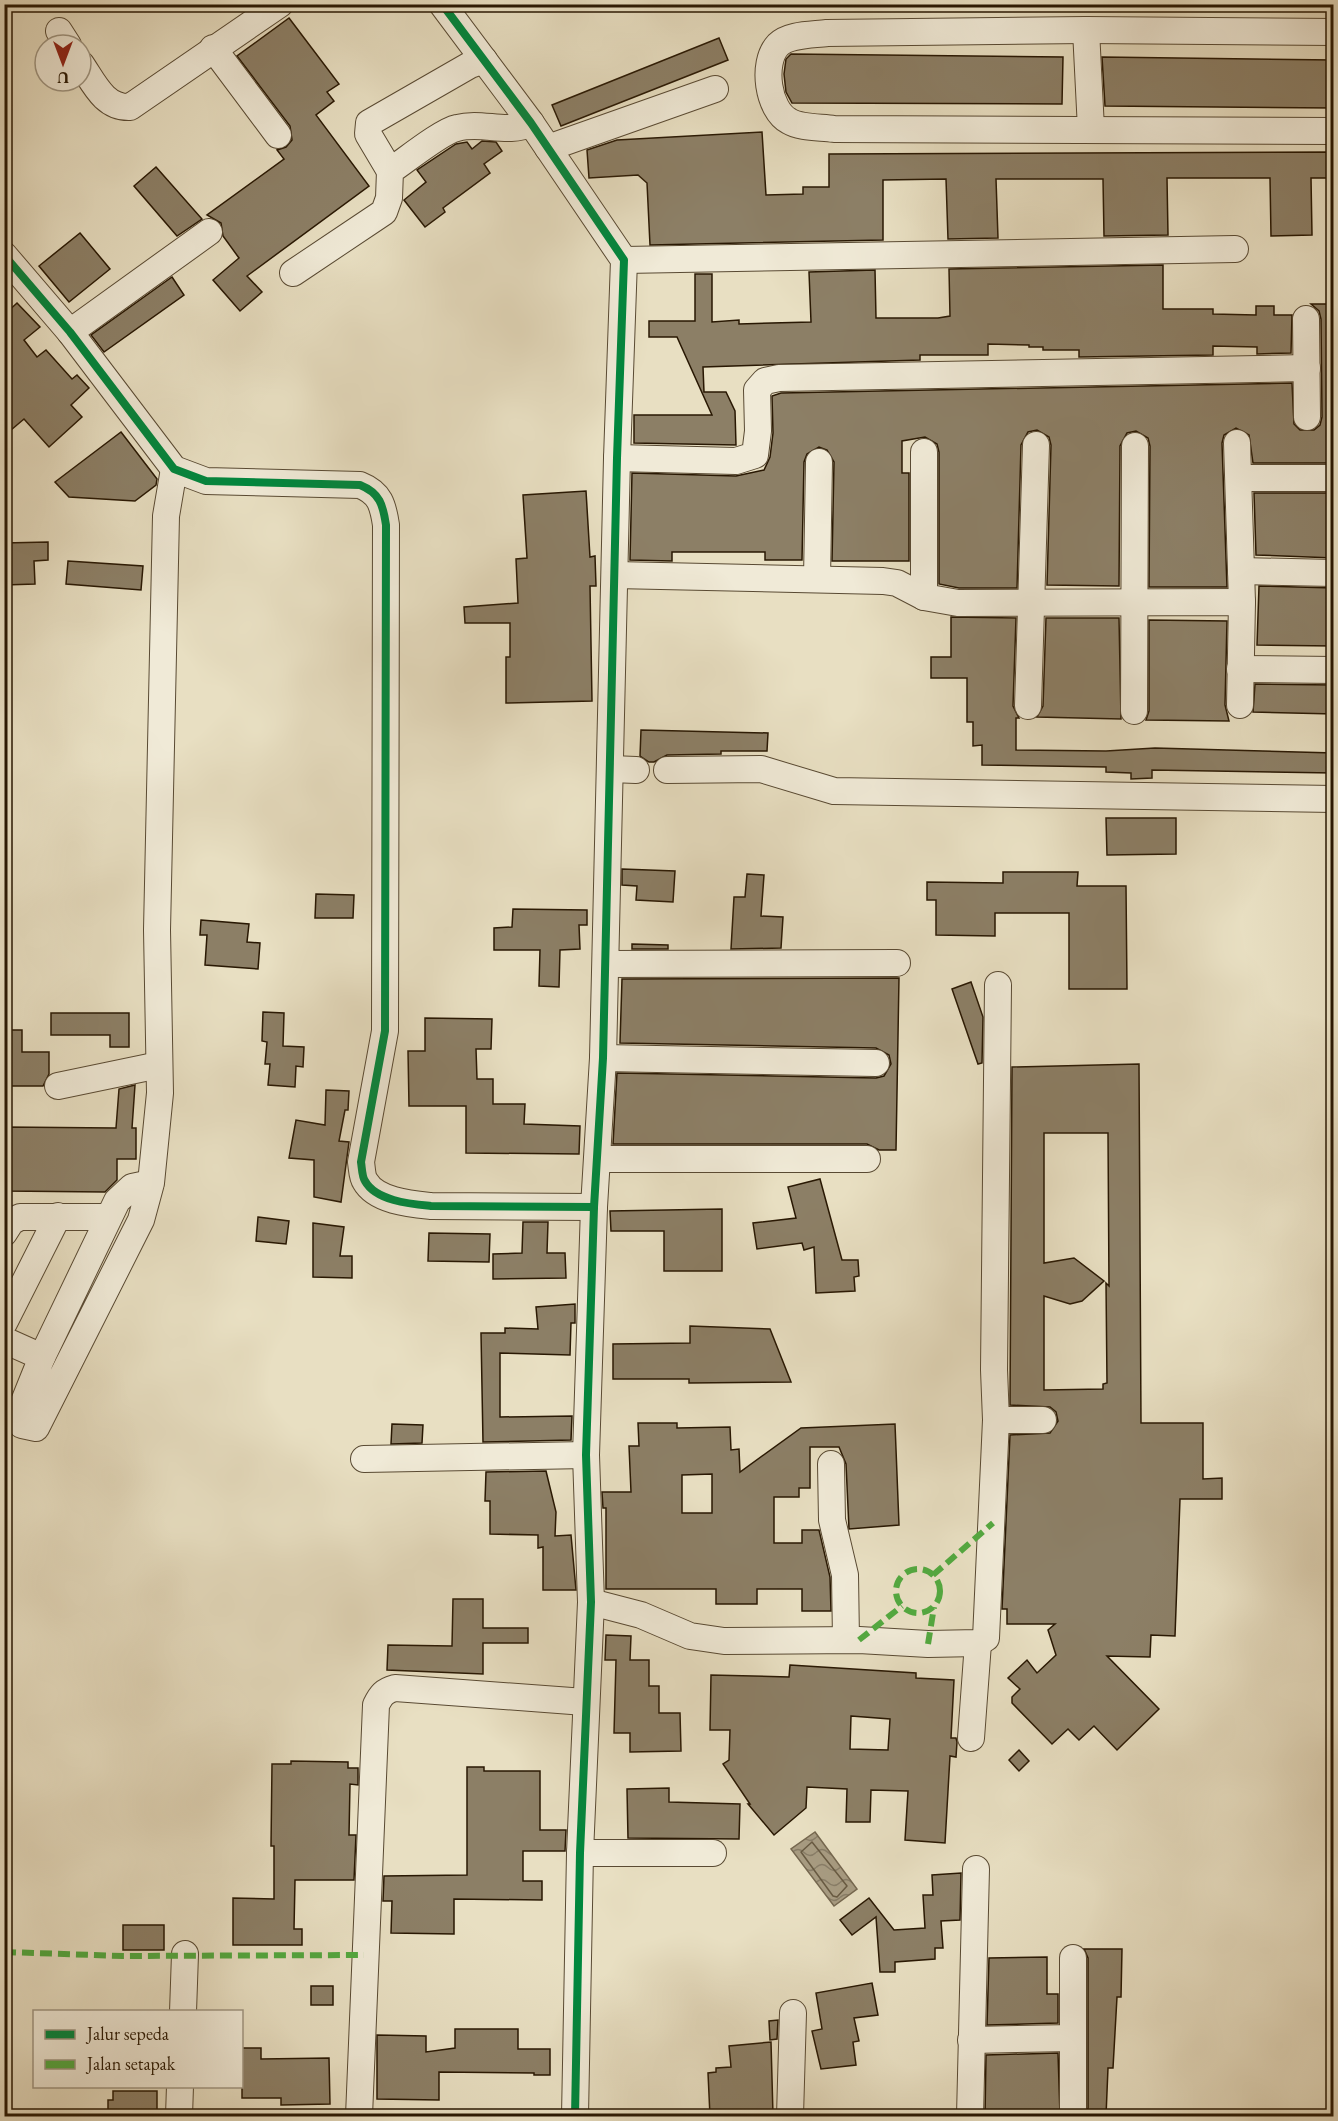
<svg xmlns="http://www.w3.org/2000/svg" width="1338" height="2121" font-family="'EB Garamond',serif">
<defs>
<pattern id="water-waves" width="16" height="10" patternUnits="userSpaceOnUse" patternTransform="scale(1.5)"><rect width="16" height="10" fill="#a79b81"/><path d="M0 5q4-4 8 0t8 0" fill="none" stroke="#887d67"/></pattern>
</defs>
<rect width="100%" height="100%" fill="#e8dfc2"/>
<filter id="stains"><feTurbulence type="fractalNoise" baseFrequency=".00333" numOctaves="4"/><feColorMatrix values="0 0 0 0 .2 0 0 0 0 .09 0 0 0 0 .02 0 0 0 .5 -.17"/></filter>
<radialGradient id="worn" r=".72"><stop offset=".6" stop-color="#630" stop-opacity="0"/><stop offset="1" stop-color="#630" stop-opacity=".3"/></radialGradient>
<polygon fill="url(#water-waves)" stroke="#75674f" stroke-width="1.5" points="815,1832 857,1889 834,1906 791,1849"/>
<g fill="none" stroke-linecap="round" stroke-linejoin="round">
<polygon stroke="#685a42" stroke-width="1.5" points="812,1842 847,1886 837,1897 833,1896 801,1852"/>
</g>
<g fill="#8c7f66" stroke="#291803" stroke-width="1.5" fill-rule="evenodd">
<polygon points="289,18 339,84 327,92 334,101 316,115 369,186 247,276 262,292 240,311 213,280 239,258 223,236 221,223 207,215 284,159 277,150 286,147 292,140 290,126 237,56"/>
<polygon points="719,38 728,60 561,126 552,105"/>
<polygon points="791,54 1063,57 1062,104 792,103 786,92 784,74 786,59"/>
<polygon points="1102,57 1334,60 1334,108 1105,106"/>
<polygon points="762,132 766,195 803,194 803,187 829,187 829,154 1334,152 1334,178 1311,178 1312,235 1271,236 1270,178 1167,178 1168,235 1104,236 1103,179 996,179 998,238 948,239 946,179 883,180 883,240 650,245 647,183 638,175 589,178 587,150 617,140"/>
<polygon points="482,141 496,142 502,151 484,164 490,173 443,208 445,212 425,227 404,200 426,182 417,170 456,144 467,142 472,149"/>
<polygon points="156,167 202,219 177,236 134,186"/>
<polygon points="80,233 110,269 69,302 39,266"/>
<polygon points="1163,265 1163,309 1213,309 1213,314 1256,315 1256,306 1274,306 1274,315 1292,315 1291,353 1257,354 1257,347 1213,346 1213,355 1079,357 1079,350 1043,350 1043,347 1029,347 1029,345 988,344 988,355 920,355 920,360 703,367 704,392 726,392 735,411 736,445 634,443 634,415 712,415 677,337 649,337 649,321 695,321 695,274 712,274 712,322 739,320 739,324 811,322 809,272 875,270 876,318 938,318 950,316 949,269"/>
<polygon points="172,277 184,295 104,352 91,335"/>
<polygon points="17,303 40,327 24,340 37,357 46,350 72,379 77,375 89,388 71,405 82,417 49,447 24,419 4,436 4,315"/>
<polygon points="1311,304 1334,304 1334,463 1253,463 1249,435 1236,428 1224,435 1222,443 1227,587 1149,587 1150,446 1148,438 1136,431 1127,433 1120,446 1119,586 1047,585 1051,445 1049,437 1037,430 1028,432 1021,445 1017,588 959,588 939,584 939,452 937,444 925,437 902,441 902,473 909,473 909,561 832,561 834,462 827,450 819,447 807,454 804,462 802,560 765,560 765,552 672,552 672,561 630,560 632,473 736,476 764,470 770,457 773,433 772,396 781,393 1292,383 1294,424 1300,430 1314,430 1320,425 1322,417 1321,319 1319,311"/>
<polygon points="121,432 157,479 156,485 135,501 69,497 55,482"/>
<polygon points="586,491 590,557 595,556 596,586 590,586 592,701 506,703 506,657 510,657 510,623 465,623 464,607 518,603 516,559 527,558 523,495"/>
<polygon points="1254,493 1334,493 1334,558 1256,555"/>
<polygon points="48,542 48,560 34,561 35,584 4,585 4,543"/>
<polygon points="68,561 143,566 141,590 66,584"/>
<polygon points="1259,586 1334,588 1334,646 1257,645"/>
<polygon points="951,617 1016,618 1013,706 1019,718 1016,718 1016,750 1106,751 1155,748 1334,753 1334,773 1152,770 1152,778 1131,779 1131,773 1106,772 1106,767 982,765 982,745 973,746 973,722 967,722 967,678 931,678 931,657 951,657"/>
<polygon points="1046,618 1119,618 1121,719 1037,717 1043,706"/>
<polygon points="1149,620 1227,621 1225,705 1229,721 1146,720 1149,711"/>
<polygon points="1255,684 1334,685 1334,714 1253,712"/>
<polygon points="641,730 768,733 767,751 721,751 721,754 667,755 654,762 649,762 640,756"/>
<polygon points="1106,818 1176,818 1176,854 1107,855"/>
<polygon points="622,869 675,871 673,902 636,900 637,886 622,885"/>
<polygon points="1003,872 1078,872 1077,886 1126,886 1127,989 1069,989 1069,913 995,913 995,936 936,935 936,900 927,900 927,882 1003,883"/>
<polygon points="747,874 764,875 761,916 783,917 781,948 731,949 734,897 745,897"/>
<polygon points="316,894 354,895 353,918 315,918"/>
<polygon points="513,909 587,910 587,925 579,925 580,949 560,950 559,987 539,986 540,950 494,950 494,928 512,927"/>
<polygon points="201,920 249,924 247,942 260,943 258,969 205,965 207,935 200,935"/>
<polygon points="632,944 668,945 668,949 632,949"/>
<polygon points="899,978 896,1150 879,1150 867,1144 613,1144 617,1073 876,1078 884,1076 891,1064 889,1055 876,1048 620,1043 622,979"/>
<polygon points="971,982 983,1017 982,1063 978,1064 952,989"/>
<polygon points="263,1012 284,1013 283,1046 304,1047 303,1067 296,1066 295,1087 268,1085 270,1064 265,1064 267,1042 262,1041"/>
<polygon points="51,1013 129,1013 129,1047 110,1047 110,1035 51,1035"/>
<polygon points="425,1018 492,1019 491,1049 476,1049 477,1079 493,1079 493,1104 525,1104 524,1124 580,1126 579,1154 466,1153 466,1106 409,1106 408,1051 425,1051"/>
<polygon points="4,1030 22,1030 22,1052 49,1052 49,1074 43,1086 4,1086"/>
<path d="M1139,1064l2,359h62v56l19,-1v21h-42l-5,137 -24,-1 -1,22 -43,-1 52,53 -42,41 -23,-24 -15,14 -11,-11 -16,15 -40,-41v-6l8,-8 -12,-11 19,-18 10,13 19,-18 -8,-25 7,-6h-48v-15h-5l8,-174 40,-2 8,-12 -2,-9 -6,-5 -40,-2 2,-338zM1044,1133h64l1,153 -3,-3 1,100 -4,1v5l-59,1v-94l26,8 12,-3 22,-20 -30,-23 -30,5z"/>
<polygon points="135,1085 132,1128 136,1128 136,1159 117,1159 117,1180 105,1192 4,1191 4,1127 116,1128 119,1089"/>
<polygon points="326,1090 349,1091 348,1110 345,1110 339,1141 349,1142 341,1202 314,1197 314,1160 289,1158 296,1120 325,1125"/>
<polygon points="820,1179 842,1260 858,1260 859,1276 854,1277 855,1291 816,1293 814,1247 804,1250 802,1243 757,1249 753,1223 796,1218 788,1187"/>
<polygon points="722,1209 722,1271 664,1271 664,1231 611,1231 610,1211"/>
<polygon points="258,1217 289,1221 286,1244 256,1241"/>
<polygon points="523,1222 548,1222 547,1253 565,1253 566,1278 493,1279 493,1254 522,1253"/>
<polygon points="313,1223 344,1227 340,1256 352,1256 352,1278 313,1277"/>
<polygon points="429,1233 490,1234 489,1262 428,1261"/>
<polygon points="575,1304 575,1323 571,1323 570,1355 500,1353 500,1417 572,1416 571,1440 483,1442 481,1333 505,1333 505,1328 538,1329 536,1307"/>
<polygon points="690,1326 770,1329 791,1382 689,1383 689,1379 613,1379 613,1344 690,1343"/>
<path d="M638,1423h39v5l53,-1 1,23 8,-1 1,23 61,-44 94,-4 4,101 -50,4 -3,-65 -7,-17h-29v41h-11v9h-25v46h28v-13h17l11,47 1,34h-29v-22h-45v15h-41v-15h-110v-81h-3l-1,-16h29l-2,-46h10zM712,1474v39h-30v-38z"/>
<polygon points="392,1424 423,1425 422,1443 391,1444"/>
<polygon points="546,1471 556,1512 555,1536 571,1535 576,1590 543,1590 543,1547 538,1548 538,1535 490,1534 490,1501 485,1501 486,1472"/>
<polygon points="453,1599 483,1599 483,1628 528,1628 528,1643 483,1643 483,1674 387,1670 388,1645 452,1646"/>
<polygon points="606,1635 631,1636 630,1660 649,1660 649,1686 659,1686 659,1713 680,1713 681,1751 630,1752 630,1733 614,1733 616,1660 605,1660"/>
<path d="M790,1665l126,8v5l38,2 -3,58h5l1,4 -1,15 -6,-1 -5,87 -40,-3 3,-49 -37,-1 -1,32h-24l1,-33 -40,-2 -1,21 -32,27 -26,-31h2l-27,-40 6,-4 1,-30h-20l1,-55 78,2zM851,1716l39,3 -2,31 -38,-1z"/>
<polygon points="1019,1750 1029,1761 1019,1771 1009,1760"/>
<polygon points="291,1761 348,1762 348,1768 358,1768 358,1785 350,1784 349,1835 356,1835 354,1880 295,1880 294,1929 302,1929 302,1945 233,1945 233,1898 274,1899 274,1846 271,1846 272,1764 291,1764"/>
<polygon points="467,1767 484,1767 484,1771 540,1771 540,1830 566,1830 565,1851 523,1851 523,1881 542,1881 542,1900 454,1899 454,1934 391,1933 392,1901 383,1901 384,1876 467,1875"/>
<polygon points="669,1788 669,1802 740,1804 739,1839 628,1838 627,1789"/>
<polygon points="961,1873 960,1920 941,1921 943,1948 935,1948 935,1959 895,1962 895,1972 880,1972 876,1917 852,1935 840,1920 869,1898 894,1930 925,1928 923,1895 933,1895 932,1875"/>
<rect x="123" y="1925" width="41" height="25"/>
<polygon points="1084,1949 1122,1949 1121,1997 1117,1997 1113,2068 1108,2068 1106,2116 1086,2116 1088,2108 1088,1958"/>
<polygon points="1047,1957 1047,1994 1058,1994 1058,2023 987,2025 989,1958"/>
<polygon points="872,1983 878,2015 854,2018 859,2041 853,2042 856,2065 821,2069 812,2031 822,2029 816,1993"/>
<rect x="311" y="1986" width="22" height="19"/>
<polygon points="778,2020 777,2039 770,2040 769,2021"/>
<polygon points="455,2029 518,2029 518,2049 550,2049 550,2075 534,2075 534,2073 439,2072 439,2100 377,2099 377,2035 426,2036 426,2052 455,2048"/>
<polygon points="771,2042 773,2115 710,2116 708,2073 716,2072 716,2068 731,2067 729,2046"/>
<polygon points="242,2048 261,2048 261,2059 329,2058 330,2104 281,2105 281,2098 242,2098"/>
<polygon points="1058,2053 1060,2115 985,2116 986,2055"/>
<polygon points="113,2091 157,2091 157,2116 108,2116 108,2100 113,2100"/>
</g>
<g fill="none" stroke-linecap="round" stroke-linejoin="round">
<defs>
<g id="minor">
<polyline points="442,4 531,123 624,260 617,458 603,1058 594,1207 586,1455 591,1602 580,1853 575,2116"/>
<polyline points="1086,30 1091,129"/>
<polyline points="59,31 68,45"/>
<path d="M1334,32l-248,-2 -259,3c-15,2 -38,1 -49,12 -17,18 -10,65 11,76 11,7 32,6 45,8l500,2"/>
<polyline points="213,48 278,135"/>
<path d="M81,64c13,19 23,44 49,43l150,-103"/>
<polyline points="548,148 715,89"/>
<polyline points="390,171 368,134 369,123 470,65 484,60"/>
<path d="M4,255l66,77 104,137 32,12 154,4c20,8 23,20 26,40l-1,506 -24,131c1,6 1,15 4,19 11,20 46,23 66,25l163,1"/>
<polyline points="624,260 1235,249"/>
<path d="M293,273l91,-61 5,-14 1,-27c15,-10 52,-40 67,-43 26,-7 50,7 74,-5"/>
<polyline points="1306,319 1307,417"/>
<polyline points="70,332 209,232"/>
<polyline points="1237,443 1242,602"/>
<polyline points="924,452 924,597"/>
<polyline points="617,458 736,461 755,455 758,431 757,390 765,381 779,378 1307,368"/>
<polyline points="1240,478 1334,478"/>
<polyline points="1241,571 1334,573"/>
<polyline points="615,575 883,581 897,583 924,597 958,603 1242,602 1240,705"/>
<polyline points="817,579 819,462"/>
<polyline points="1240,669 1334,670"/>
<polyline points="1028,706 1036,445"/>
<polyline points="1134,711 1135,446"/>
<polyline points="611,769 636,770"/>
<polyline points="667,770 761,769 834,791 1334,799"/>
<polyline points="606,964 897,963"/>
<polyline points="603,1058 876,1063"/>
<polyline points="58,1086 159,1065"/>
<polyline points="598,1159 867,1159"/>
<polyline points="151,1183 132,1187 117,1201 42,1357 19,1414 22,1425 36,1428 141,1220 151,1183 160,1093 157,930 166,516 174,469"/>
<polyline points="4,1233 11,1222 20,1217 108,1217"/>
<polyline points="4,1323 58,1216"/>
<polyline points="4,1340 42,1357"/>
<polyline points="996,1420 1043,1420"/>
<polyline points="364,1459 586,1455"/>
<polyline points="831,1464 832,1520 845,1575 846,1640"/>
<polyline points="591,1602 641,1615 690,1636 724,1641 859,1640 928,1644 978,1643 986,1638 996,1420 994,1370 998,985"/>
<polyline points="971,1738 978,1643"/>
<polyline points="580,1853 713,1853"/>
<polyline points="1073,1958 1073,2108"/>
<polyline points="183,2012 185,1954"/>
<polyline points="971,2040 1072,2038"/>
<polyline points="179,2116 180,2086"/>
<path d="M359,2116l17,-411c5,-10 8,-14 19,-17l190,14"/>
<polyline points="790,2116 793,2013"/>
<polyline points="970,2116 976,1869"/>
</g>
</defs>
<use href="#minor" stroke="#594a33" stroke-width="28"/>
<use href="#minor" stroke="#f0ead7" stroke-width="26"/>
<g stroke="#53a940" stroke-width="6" stroke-dasharray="12 6" stroke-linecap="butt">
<circle cx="918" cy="1591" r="22"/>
<polyline points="933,1575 993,1523"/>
<polyline points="859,1640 902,1606"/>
<polyline points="928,1644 934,1607"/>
<polyline points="4,1952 123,1956 364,1955"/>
</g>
<defs>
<g id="cycleway">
<polyline points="442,4 531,123 624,260 617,458 603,1058 594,1207 586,1455 591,1602 580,1853 575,2116"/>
<path d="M4,255l66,77 104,137 32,12 154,4c20,8 23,20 26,40l-1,506 -24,131c1,6 1,15 4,19 11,20 46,23 66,25l163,1"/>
</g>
</defs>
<use href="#cycleway" stroke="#f0ead7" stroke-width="11"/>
<use href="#cycleway" stroke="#00873e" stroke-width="8"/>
</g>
<rect width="1338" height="2121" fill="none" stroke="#e8dfc2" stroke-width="24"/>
<rect x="6" y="6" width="1326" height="2109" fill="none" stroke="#291803" stroke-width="3"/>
<rect x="12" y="12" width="1314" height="2097" fill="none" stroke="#291803" stroke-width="1.5"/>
<rect x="33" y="2010" width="210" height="78" fill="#f0ead7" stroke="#a09682" stroke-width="1.5"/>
<rect x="45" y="2030" width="30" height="9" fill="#00873e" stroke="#a09682" stroke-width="1.5"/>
<text x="87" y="2040" font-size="18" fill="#291803">Jalur sepeda</text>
<rect x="45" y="2060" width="30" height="9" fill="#53a940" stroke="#a09682" stroke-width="1.5"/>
<text x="87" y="2070" font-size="18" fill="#291803">Jalan setapak</text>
<g transform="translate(63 63) rotate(180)"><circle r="28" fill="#f0ead7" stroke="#a09682" stroke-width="1.5"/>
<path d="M0-4.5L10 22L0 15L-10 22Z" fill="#8f2418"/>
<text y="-9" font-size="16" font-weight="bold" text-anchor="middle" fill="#291803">U</text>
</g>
<rect width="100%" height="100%" filter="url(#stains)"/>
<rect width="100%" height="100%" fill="url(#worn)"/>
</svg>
